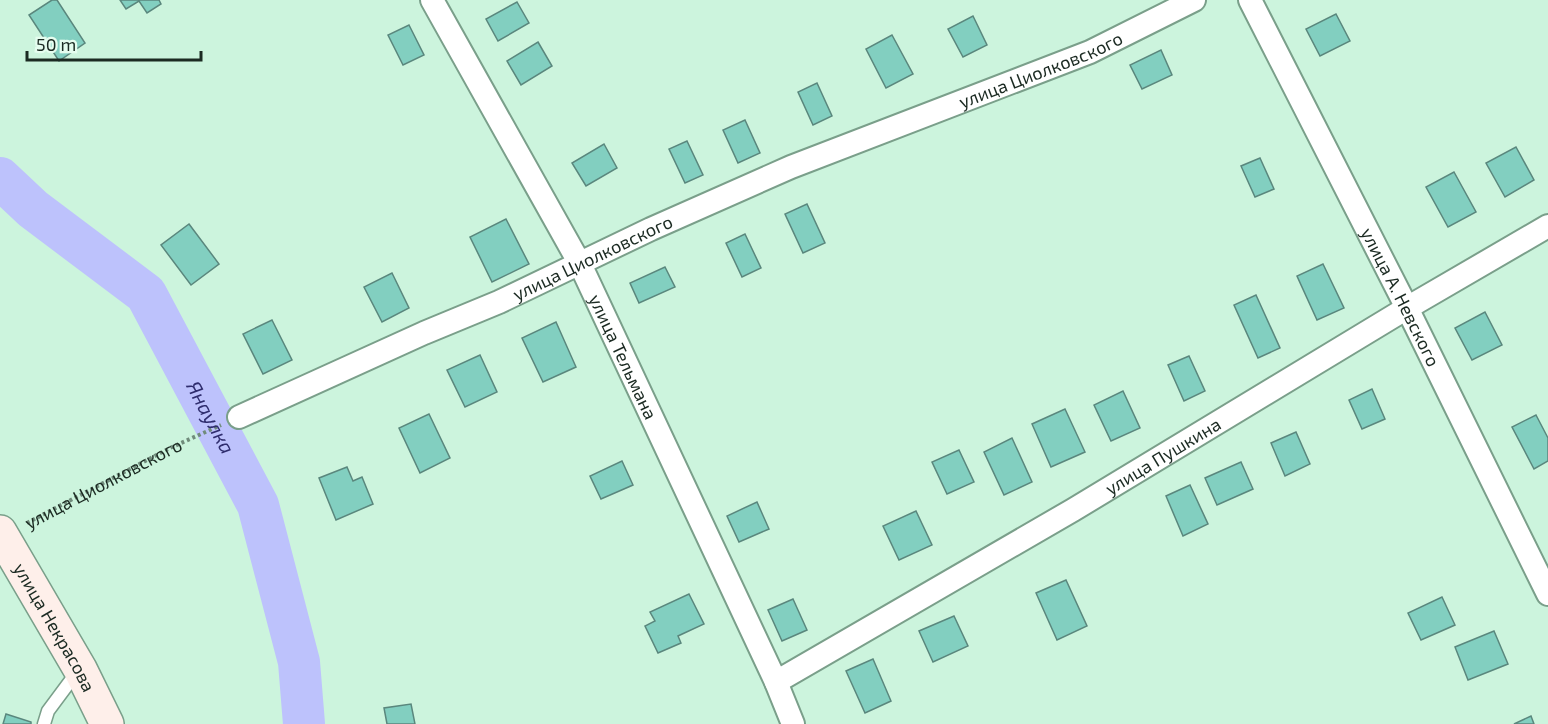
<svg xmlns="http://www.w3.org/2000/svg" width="1548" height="724" font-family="'Exo 2',sans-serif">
<rect width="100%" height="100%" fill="#ccf4dd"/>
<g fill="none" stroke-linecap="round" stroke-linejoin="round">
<path stroke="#bdc2fc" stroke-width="42" id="s1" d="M0,178l33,31 113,85 112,211 41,157 5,62"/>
</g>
<g fill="#82cfc0" stroke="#5a877d" stroke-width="1.5">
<polygon points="52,0 57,0 85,43 59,61 29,15"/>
<polygon points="120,0 159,0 161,4 147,13 139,1 126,9"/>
<polygon points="517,2 529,23 498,41 486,19"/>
<polygon points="1336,14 1350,41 1320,56 1306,29"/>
<polygon points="973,16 987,45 963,57 948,29"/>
<polygon points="409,25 424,55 403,65 388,35"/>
<polygon points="892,35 913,74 886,88 866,49"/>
<polygon points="538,42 552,66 521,85 507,61"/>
<polygon points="1161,50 1172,75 1142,89 1130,65"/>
<polygon points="817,83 832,116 813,125 798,92"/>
<polygon points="745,120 760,153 738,163 723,130"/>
<polygon points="687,141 703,175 685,183 669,149"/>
<polygon points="604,144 617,168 586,186 572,163"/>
<polygon points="1516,147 1534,180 1505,197 1486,163"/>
<polygon points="1260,158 1274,189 1255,197 1241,166"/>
<polygon points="1454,172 1476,212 1448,227 1426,187"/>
<polygon points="807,204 825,243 803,253 785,214"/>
<polygon points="506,219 529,264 492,282 470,237"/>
<polygon points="189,224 219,264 191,285 161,245"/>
<polygon points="745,234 761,268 742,277 726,243"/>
<polygon points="1323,264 1344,308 1317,320 1297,276"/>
<polygon points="665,267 675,287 639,303 630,283"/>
<polygon points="392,273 409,308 382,322 364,287"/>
<polygon points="1256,295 1280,348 1258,358 1234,305"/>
<polygon points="1485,312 1502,345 1472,360 1455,328"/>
<polygon points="272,320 292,360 263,374 243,334"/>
<polygon points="556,322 576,367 543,382 522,338"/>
<polygon points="480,355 497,392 465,407 447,370"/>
<polygon points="1189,356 1205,391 1184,401 1168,365"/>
<polygon points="1372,389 1385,419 1362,429 1349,400"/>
<polygon points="1123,391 1140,428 1111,441 1094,405"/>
<polygon points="1065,409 1085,452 1051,467 1032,424"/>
<polygon points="429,414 450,458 420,473 399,428"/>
<polygon points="1536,415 1548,438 1548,461 1534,469 1512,427"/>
<polygon points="1296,432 1310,464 1285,476 1271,443"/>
<polygon points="1012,438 1032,482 1004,495 984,452"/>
<polygon points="959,450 974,482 947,494 932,462"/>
<polygon points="622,461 633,485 601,499 590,476"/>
<polygon points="1241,462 1253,489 1217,505 1205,478"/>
<polygon points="347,467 353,481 362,477 373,504 336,520 319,478"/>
<polygon points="1190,485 1208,524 1183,536 1166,496"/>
<polygon points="757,502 769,529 739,542 727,516"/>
<polygon points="916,511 932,545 899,560 883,526"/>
<polygon points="1066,580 1087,626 1057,640 1036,593"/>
<polygon points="689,594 704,624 678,636 681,643 658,653 645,626 655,621 650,612"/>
<polygon points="1442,597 1455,625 1421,640 1408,613"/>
<polygon points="793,599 807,630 782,641 768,610"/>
<polygon points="954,616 968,646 933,662 919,631"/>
<polygon points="1494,631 1508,664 1468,680 1455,647"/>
<polygon points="873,659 891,701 865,713 846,671"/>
<polygon points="411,704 415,724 387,724 384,708"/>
<polygon points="6,714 31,722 31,724 3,724"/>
<polygon points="1531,716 1534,724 1514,724"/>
</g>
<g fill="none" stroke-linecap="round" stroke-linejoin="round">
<defs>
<polyline id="lane" points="44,724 48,711 77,672"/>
<g id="street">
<path id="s3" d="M432,0l148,264 196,418 17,42"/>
<path id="s4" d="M1250,0l157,308 141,286"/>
<path id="s5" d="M239,417l185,-84 75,-31 152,-73 140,-62 299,-115 104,-52"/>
<path id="s6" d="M776,682l297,-172 334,-202 141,-82"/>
</g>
<g id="secondary">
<path id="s7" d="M0,532l80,137 27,55"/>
</g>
</defs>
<use href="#lane" stroke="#7a9f8a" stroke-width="15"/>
<use href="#street" stroke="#7a9f8a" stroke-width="26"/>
<use href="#secondary" stroke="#7a9f8a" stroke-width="36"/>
<path stroke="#718c7c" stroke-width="4" stroke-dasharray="3 3" stroke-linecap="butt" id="s2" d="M27,523l143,-75 51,-23"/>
<use href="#lane" stroke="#fff" stroke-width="12"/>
<use href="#street" stroke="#fff" stroke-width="22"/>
<use href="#secondary" stroke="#feefea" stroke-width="33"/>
</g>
<g text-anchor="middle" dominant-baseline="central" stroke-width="5" stroke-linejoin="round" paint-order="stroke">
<g font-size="18" fill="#1b2a22" stroke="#e5fdef">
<text stroke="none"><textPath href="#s5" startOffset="874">улица Циолковского</textPath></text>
<text stroke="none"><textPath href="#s5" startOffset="388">улица Циолковского</textPath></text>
<text stroke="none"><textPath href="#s4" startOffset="333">улица А. Невского</textPath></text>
<text stroke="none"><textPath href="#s3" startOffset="405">улица Тельмана</textPath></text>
<text stroke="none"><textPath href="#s6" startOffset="448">улица Пушкина</textPath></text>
<text stroke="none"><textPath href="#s2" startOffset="86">улица Циолковского</textPath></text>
<text stroke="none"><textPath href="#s7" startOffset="110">улица Некрасова</textPath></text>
</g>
<g font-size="20" font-style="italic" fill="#2f2d6e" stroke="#e5fdef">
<text stroke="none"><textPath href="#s1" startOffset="326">Янаулка</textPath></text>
</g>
</g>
<path d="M27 51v9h174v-9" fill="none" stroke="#1b2a22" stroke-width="3"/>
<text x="36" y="51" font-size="18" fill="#1b2a22" stroke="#e5fdef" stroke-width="4.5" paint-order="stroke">50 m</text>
</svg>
